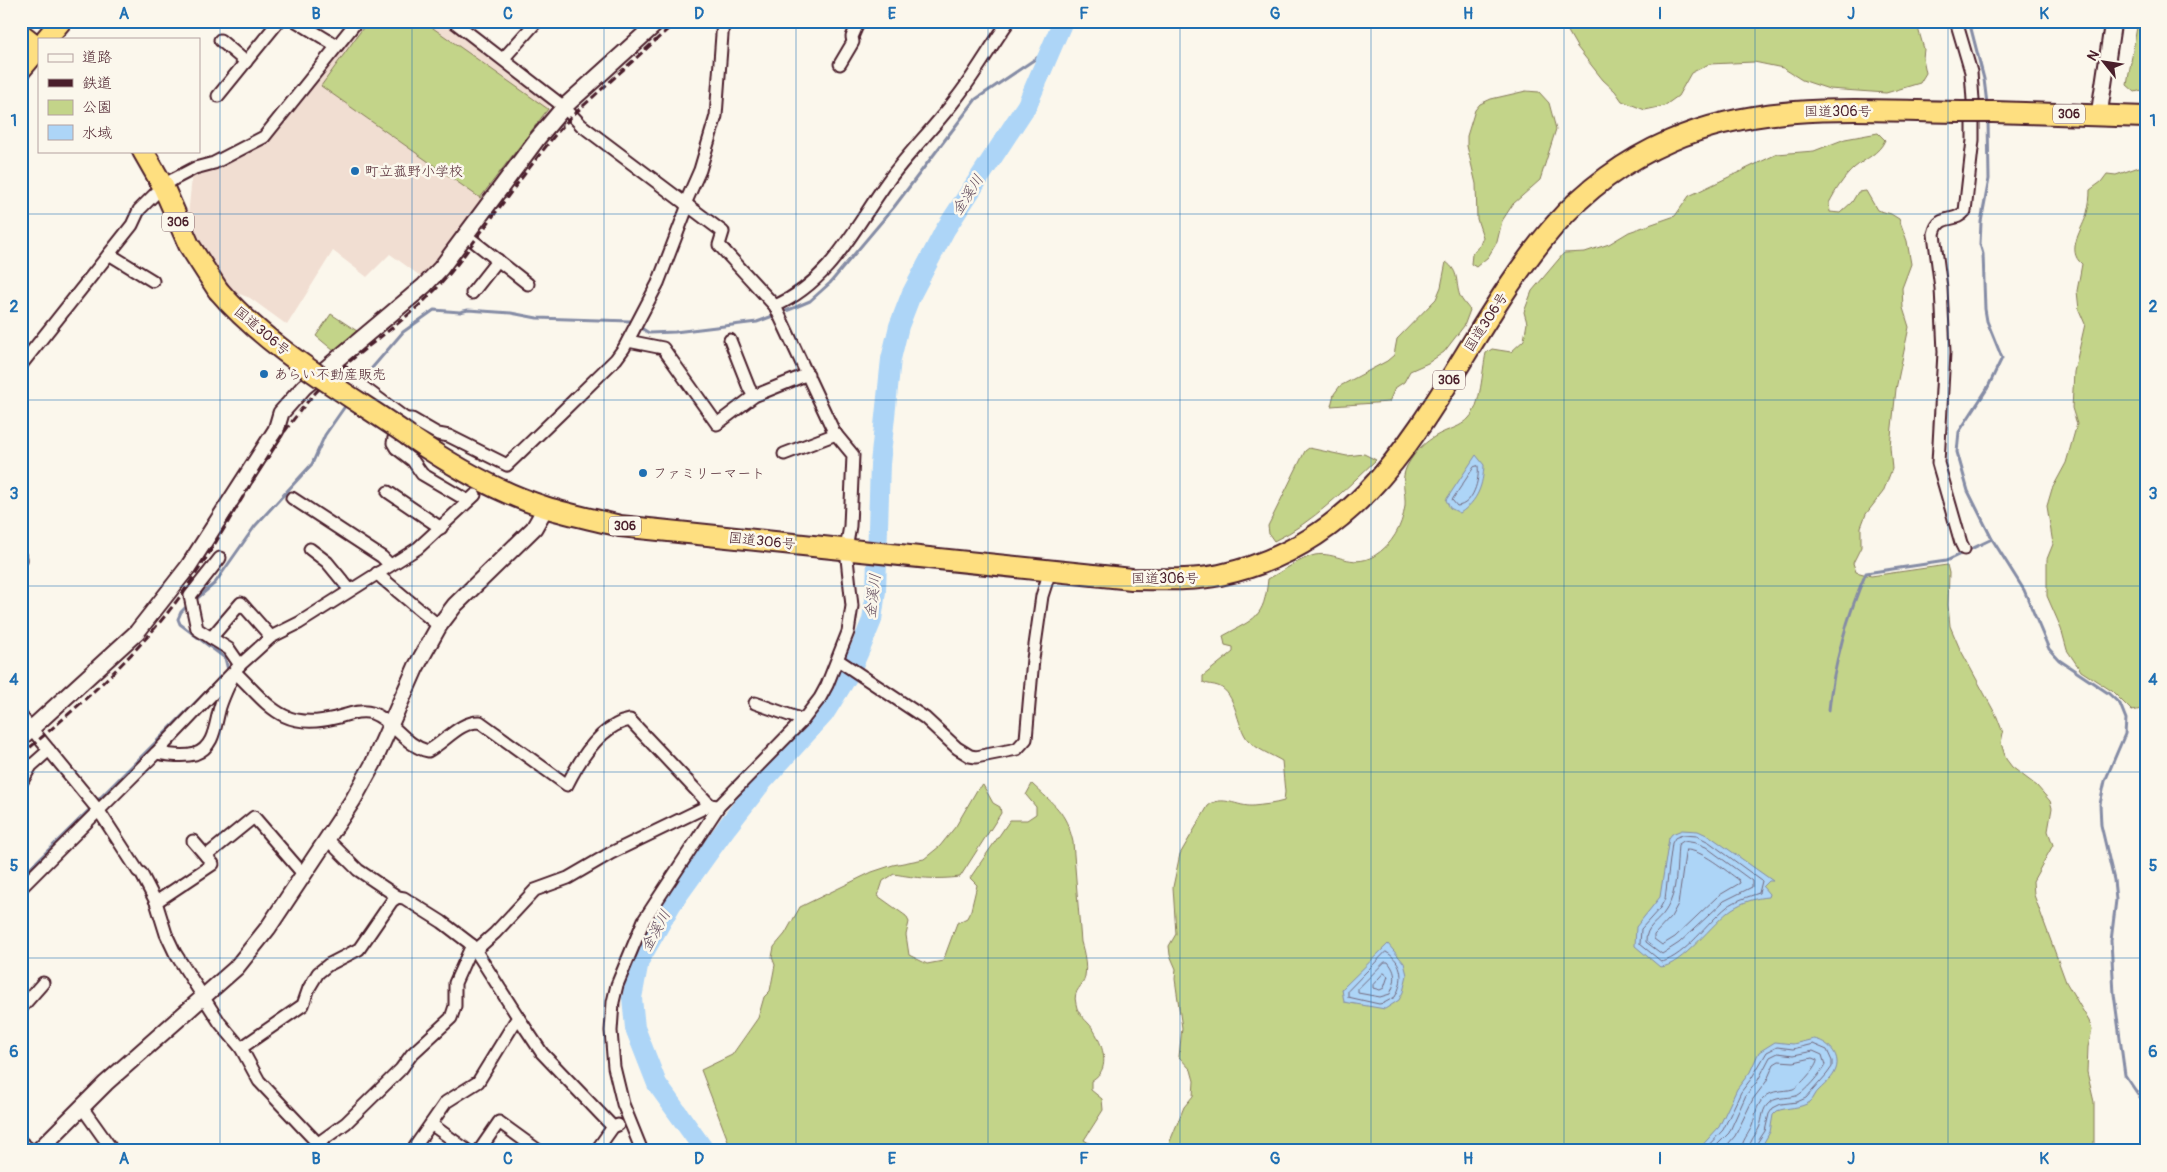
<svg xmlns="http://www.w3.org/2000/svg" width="2167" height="1172" font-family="Pangolin,'Klee One',sans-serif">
<rect width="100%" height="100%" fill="#fbf7ec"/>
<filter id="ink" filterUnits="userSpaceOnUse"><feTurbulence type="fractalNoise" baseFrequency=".02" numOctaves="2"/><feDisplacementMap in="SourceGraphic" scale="10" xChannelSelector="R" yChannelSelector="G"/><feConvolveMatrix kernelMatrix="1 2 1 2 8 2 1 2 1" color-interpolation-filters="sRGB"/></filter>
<g filter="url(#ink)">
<polygon fill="#f1ded2" points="363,21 445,21 549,101 549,113 457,240 423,278 390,254 367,277 333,251 287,325 250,298 234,292 205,250 188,215 192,177 252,150 271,136"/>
<g fill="#c3d489" stroke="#867a5a">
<polygon points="368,21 423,21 548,109 480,198 321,86"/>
<polygon points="1562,21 1916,21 1924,49 1923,58 1926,73 1920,83 1886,93 1829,89 1802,80 1783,68 1754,62 1709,64 1691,73 1678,96 1664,106 1645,110 1622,101 1615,91 1603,80 1577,47"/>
<polygon points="2138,21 2146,21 2146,89 2135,92 2127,85"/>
<polygon points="1526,91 1539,92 1549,103 1556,129 1540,180 1513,204 1502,221 1497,242 1488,257 1476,267 1471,264 1472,254 1480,245 1483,237 1477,219 1476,184 1467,146 1467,136 1475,110 1480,104 1491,99"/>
<path d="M1878,133l7,7c-6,14 -19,18 -31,28 -11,10 -18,22 -25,35l1,9 10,1 12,-11 6,-10 8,-1 11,19 14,4 8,5 8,22 4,23 -9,24 1,20 6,19 -13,62 -6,57 2,23 -9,23 -17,22 -5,13v20l-8,16 3,9 15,4 76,-11 2,8 -1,32 2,21 9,21 38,70 6,16 -2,10 5,16 6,8 25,19 13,15 2,7 -4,23 5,14 -20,36 1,14 32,87 23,39 3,9 -4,17 -1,25 7,30v49h-928l18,-44 9,-11 1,-15 -3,-11 -12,-13 3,-29 -7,-49 1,-10 -6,-14 -1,-9 7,-12 -3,-47 7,-33 28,-48c14,-12 29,1 45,0 10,-1 21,-2 31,-5l1,-9 -3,-31c-10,-6 -26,-12 -34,-21 -12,-14 -11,-47 -30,-54 -5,-2 -10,-1 -15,-4v-6l30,-24v-5l-8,-2 -2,-9c32,-18 41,-17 45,-57 13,-7 33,-21 47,-24 21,-4 36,14 59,1 18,-11 28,-29 31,-50 1,-15 -5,-26 2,-40 9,-17 22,-28 39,-35 8,-3 17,-6 23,-13 12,-12 13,-47 17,-65l6,-4 19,3 13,-12 3,-17 -3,-11 8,-21 32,-38 21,-1 24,-8 20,-12 46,-16 14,-20 88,-42 37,-3 31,-12z"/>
<path d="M2139,167h7v541l-14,3 -20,-20 -31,-20 -14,-21 -6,-22 -14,-32v-37l6,-15 -6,-38 5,-17 14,-26 11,-39 -5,-16 2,-36 11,-48 -6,-14 -2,-19 5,-27c-17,-14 1,-35 5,-51 2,-8 3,-15 3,-23l11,-8 6,-8 9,1z"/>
<path d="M1446,262c14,10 9,21 14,34 2,5 7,10 10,14l-6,16 -20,26 -16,11 -18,8 -6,11 -9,6 -6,14 -58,4 3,-12 6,-8 47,-25 7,-6 3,-16 39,-40 5,-12z"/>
<polygon points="331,314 357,331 334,351 316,336"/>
<path d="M1309,448l38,8 17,-2 12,6c-32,30 -62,62 -102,81l-5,-7 -1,-8 37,-75z"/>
<path d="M1032,784c22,21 34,27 41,58l8,100c3,10 6,23 4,34 -1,11 -13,13 -9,28 2,12 11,16 17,25 7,11 16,32 7,44 -2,3 -6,6 -9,8v9l11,9 1,11 -19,30 18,11h-370l-31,-81 31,-15 26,-37 6,-21 6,-6 5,-26 -3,-8 2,-10 11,-13 15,-27 72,-35 21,-7 31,-6 16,-13 16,-20 21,-36 6,-5 10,18 7,4 1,6 -41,64c-23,3 -44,1 -66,-3l-11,7 -5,15 28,20 3,6 -3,13 3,20 18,9 16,-3 14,-38 10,-5 4,-8 6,-25 -7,-7 40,-58h17l9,-6v-7l-10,-12z"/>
</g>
<g fill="#add5f7" stroke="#858ca5">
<path d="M1476,455l8,10c-1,20 -6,36 -24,48l-10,-5 -4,-8z"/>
<path d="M1682,830l16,1 13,6 62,44h-4l-6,6 6,7 -1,3c-13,1 -25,5 -36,12 -18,12 -51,58 -72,58l-25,-21 1,-19 24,-30 9,-59 3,-4z"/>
<polygon points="1388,944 1404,963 1407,975 1403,992 1399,1000 1385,1009 1344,1002 1342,989"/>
<path d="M1814,1039c13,2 27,15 22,30 -3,9 -10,14 -17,21 -4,3 -5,9 -9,12 -10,7 -23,5 -33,9l-4,4 -3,17 -11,19h-62l22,-24 18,-38 13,-17 9,-20 16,-10 18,2z"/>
</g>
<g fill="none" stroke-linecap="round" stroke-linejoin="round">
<g stroke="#72687d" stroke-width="1">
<path d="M1478,466c2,14 -5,39 -21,40l-5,-6 22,-33z"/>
<path d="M1683,835l14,1 12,6 53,39 -3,12c-11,4 -23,7 -32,14 -19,15 -42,49 -65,55l-22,-18 1,-15 19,-21 5,-9 7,-56 3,-5z"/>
<path d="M1684,841l12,2 10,4 46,34v6l-28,14 -45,42 -17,11 -16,-12c-1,-16 13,-20 20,-32 12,-18 10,-44 12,-65z"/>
<path d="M1686,850c15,-1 40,21 53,30l1,3 -22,13 -43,41 -13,8 -8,-6v-4l17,-18 7,-13z"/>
<path d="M1386,952c18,10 18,29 9,45l-11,6 -5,1 -31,-7v-6z"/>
<path d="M1385,962h3c9,11 8,19 2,32l-10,3 -22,-4v-4z"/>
<polygon points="1384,973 1388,976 1384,988 1380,990 1373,988 1373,985"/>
<polyline points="1703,1151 1723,1130 1741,1092 1751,1079 1767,1052 1777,1047 1793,1049 1813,1044 1827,1050 1832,1061 1832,1067 1827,1074 1806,1098 1797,1102 1781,1104 1773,1108 1769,1114 1765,1131 1757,1143 1755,1151"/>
<path d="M1711,1151l18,-18 17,-38 11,-13 13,-25 8,-4 16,2 19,-4 9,4 3,10c-3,7 -22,29 -29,31 -10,3 -21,0 -29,9 -6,7 -4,17 -9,25 -4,7 -9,12 -9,21"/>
<path d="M1722,1151l13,-15 18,-37 13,-17 8,-18 5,-3 15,1 18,-4 5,2c1,6 -18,27 -24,29 -10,3 -20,0 -29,9 -9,8 -8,18 -12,28 -4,9 -10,14 -11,25"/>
</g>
<g stroke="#858ca5" stroke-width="3">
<polyline points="1969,21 1984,79 1987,104"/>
<polyline points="1988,120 1989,179 1981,222 1980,244 1983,254 1985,309 1987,321 2002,358 1987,389 1959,432 1957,452 1968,491 1992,539 2024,590 2049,649 2059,660 2108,693 2120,704 2126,719 2125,734 2105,781 2100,804 2101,825 2114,880 2116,900 2111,941 2114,994 2125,1075 2146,1106"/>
<polyline points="360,382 403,332 434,310 460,312 468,310 511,313 537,318 630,321 649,333 675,332 757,322 791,309 810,301 830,283 894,207 976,99 1050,49"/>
<polyline points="194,601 215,583 255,526 312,464 325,435 348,402"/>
<path d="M1829,710c4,-43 19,-97 37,-137l80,-12 46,-22"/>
<polyline points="96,802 228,670 225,658 180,624 178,619 181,612 189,604"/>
<polyline points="21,877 92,807"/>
</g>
<polyline stroke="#add5f7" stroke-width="20" points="705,1151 657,1084 635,1028 632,998 639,961 671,905 727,827 762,782 824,714 849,674 861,647 872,620 876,591 880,464 891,359 899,326 911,295 945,230 1027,105 1063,21"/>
<defs>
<g id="street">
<polyline points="296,21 337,46"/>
<polyline points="453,21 564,107 581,125 723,232 719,245 775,306 834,432 853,455 850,526 846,549 852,606 848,632 827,685 820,698 803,720 719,806 644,920 617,985 613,1002 611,1031 614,1067 623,1104 642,1151"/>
<path d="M1956,21l15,51 2,28v40l-8,71c-10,13 -26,1 -31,23l7,54 3,64 -6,111 23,80 3,6"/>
<polyline points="220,40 246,62"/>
<polyline points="503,59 537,21"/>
<polyline points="840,64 853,42 852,37 859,21"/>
<polyline points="218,96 279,21"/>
<polyline points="685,204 700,170 716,116 723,21"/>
<polyline points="467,236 528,284"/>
<polyline points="109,254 153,281"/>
<polyline points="472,293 498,260"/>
<path d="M775,306c56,-25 79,-78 113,-125 21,-29 46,-53 67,-81 20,-25 35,-53 54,-79"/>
<polyline points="730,340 749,388 754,396"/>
<polyline points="628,341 663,348 717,424 754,396 808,374"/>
<polyline points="331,363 406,419"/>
<polyline points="21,365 132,225 139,210 163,186 174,179 195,168 214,163 264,137 357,21"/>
<polyline points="784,454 836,434"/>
<polyline points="388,492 441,528"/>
<polyline points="292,498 382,557 390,565"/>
<polyline points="468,501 422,474 413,461 396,448 393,443 394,438 406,419 412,419 438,434 449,436 507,465 564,410 616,359 624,348 658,283 688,205"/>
<polyline points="310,549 327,562 350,590"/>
<polyline points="21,558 21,560"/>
<polyline points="220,558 190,596 197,629 229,649 240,665"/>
<polyline points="377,573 383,579 439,626"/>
<polyline points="211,638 241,603 271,637"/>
<polyline points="838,660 925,718 957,748 970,756 976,757 1017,749 1026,739 1033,659 1042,596 1050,571"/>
<path d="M235,672c34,33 47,59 100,46 12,-3 25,-9 37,-5 22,8 33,33 56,38 17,-9 32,-30 52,-29l87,63c12,-24 34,-60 63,-65l80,85"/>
<polyline points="755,703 803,720"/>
<polyline points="21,716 99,811 138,871 141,873 156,902 166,934 175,953 220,1023 241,1048 259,1081 325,1151"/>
<path d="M156,753c12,2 28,4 39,1 20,-7 20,-30 25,-47 3,-10 8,-20 12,-29"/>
<polyline points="21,783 31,766 49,750"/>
<polyline points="328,840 358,870 398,897"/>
<polyline points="206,856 254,817 304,875"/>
<polyline points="21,888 156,753 240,665 271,637 299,623 418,548 475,495"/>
<polyline points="156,902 213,864 193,841"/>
<polyline points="476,950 495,933 535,890 568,878 611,853 710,805 717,806"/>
<polyline points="21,1008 43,983"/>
<polyline points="518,1017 542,1053 613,1127"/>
<polyline points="241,1048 303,1005 309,988 318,973 328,965 359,949 392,901 398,897 404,898 442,922 472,945 518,1017 478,1082 446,1102 412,1151"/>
<polyline points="81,1106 113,1151"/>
<polyline points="431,1124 468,1151"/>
<polyline points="21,1142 32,1151"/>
<polyline points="317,1144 346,1123 401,1069 412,1054 451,1018 455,1006 455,983 472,945"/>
<polyline points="479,1151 499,1122 539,1151"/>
<polyline points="596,1151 613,1127 618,1125"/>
</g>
<g id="secondary">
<polyline points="2099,115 2113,21"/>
<polyline points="21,738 137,632 188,567 276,430 281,413 304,387 424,286 441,268 537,139 564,107 659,21"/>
<polyline points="38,1151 106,1083 236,968 268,928 353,800 373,764 416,667 439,626 455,605 534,528 546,507"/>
</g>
<g id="highway">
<polyline points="21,34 39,48"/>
<polyline points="46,39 61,21"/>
<polyline points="21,69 39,48"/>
<polyline points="1993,112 2146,117"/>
<polyline points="143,151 163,186 189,245 218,290"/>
<path d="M409,436c42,29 87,56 136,71 25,8 51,13 75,19l512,53c29,0 59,2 88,-4 183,-38 225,-223 334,-349 31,-36 72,-66 116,-85 93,-41 197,-30 296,-29"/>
</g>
</defs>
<use href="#street" stroke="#4a1f2b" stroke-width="15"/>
<use href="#secondary" stroke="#4a1f2b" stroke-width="19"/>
<use href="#highway" stroke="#4a1f2b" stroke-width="24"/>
<use href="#street" stroke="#fbf7ec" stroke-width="11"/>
<use href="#secondary" stroke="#fbf7ec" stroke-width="15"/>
<use href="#highway" stroke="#fedf80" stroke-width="20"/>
<path stroke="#4a1f2b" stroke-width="3" stroke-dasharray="8 4" stroke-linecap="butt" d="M21,755c59,-50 118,-101 163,-164 44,-62 76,-133 125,-191 36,-42 86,-69 124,-108 20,-20 35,-43 52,-65 23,-31 46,-62 70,-92l17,-19 105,-95"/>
<defs>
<g id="highway-bridge">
<polyline points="1966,112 1993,112"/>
<path d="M218,290c51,60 126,101 191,146"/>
</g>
</defs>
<use href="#highway-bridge" stroke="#4a1f2b" stroke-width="24" stroke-linecap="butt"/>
<use href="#highway-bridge" stroke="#fedf80" stroke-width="20"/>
</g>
</g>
<path fill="none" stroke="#1f6fb2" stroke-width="1" stroke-opacity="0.55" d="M220,21v1130M412,21v1130M604,21v1130M796,21v1130M988,21v1130M1180,21v1130M1371,21v1130M1564,21v1130M1755,21v1130M1948,21v1130M21,214h2125M21,400h2125M21,586h2125M21,772h2125M21,958h2125"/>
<g fill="#1f6fb2" stroke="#fbf7ec" stroke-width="2">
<circle cx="355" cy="171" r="5"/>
<circle cx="264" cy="374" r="5"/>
<circle cx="643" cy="473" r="5"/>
</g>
<g text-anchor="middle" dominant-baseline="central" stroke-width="5" stroke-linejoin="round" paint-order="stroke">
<g fill="#fbf7ec" stroke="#7f6065" stroke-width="1">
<rect x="2053" y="104.5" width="32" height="19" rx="4"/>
<rect x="162" y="212.5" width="32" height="19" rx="4"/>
<rect x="1433" y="370.5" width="32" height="19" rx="4"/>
<rect x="609" y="516.5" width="32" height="19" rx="4"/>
</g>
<g font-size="12" font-weight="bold" fill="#4a1f2b">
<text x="2069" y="114">306</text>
<text x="178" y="222">306</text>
<text x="1449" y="380">306</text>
<text x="625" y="526">306</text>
</g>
<g font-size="14" fill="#4a1f2b" stroke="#fbf7ec">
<text x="1838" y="111">国道306号</text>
<text transform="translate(1486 322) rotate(-57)">国道306号</text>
<text transform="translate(262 331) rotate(40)">国道306号</text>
<text transform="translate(762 541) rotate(6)">国道306号</text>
<text x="1165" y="578">国道306号</text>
</g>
<g font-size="14" fill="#4a1f2b" stroke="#fbf7ec" text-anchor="start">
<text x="365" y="171">町立菰野小学校</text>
<text x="274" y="374">あらい不動産販売</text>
<text x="653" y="473">ファミリーマート</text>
</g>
<g font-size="15" font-style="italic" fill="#634c5e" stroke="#fbf7ec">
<text transform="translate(968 195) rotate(-57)">金溪川</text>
<text transform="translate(873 596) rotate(-83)">金溪川</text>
<text transform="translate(656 931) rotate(-61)">金溪川</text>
</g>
</g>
<rect width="2167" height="1172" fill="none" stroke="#fbf7ec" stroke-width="55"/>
<rect x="38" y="38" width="162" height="115" fill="#fbf7ec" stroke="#b4a19f"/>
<rect x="48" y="54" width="25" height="8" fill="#fbf7ec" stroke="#b4a19f"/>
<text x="82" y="62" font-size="15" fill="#4a1f2b">道路</text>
<rect x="48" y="79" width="25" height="8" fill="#4a1f2b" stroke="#b4a19f"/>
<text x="82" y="88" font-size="15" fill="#4a1f2b">鉄道</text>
<rect x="48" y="100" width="25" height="15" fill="#c3d489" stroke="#b4a19f"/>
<text x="82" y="112" font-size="15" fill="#4a1f2b">公園</text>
<rect x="48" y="125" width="25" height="15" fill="#add5f7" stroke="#b4a19f"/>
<text x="82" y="138" font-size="15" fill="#4a1f2b">水域</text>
<g transform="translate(2104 62) rotate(300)" stroke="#fbf7ec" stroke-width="4" paint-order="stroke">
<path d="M0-4L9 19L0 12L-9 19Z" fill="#4a1f2b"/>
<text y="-8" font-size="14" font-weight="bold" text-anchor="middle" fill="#4a1f2b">N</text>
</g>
<rect x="28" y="28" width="2112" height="1116" fill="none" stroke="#1f6fb2" stroke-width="2"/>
<g font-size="16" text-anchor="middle" font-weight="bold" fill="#1f6fb2">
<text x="124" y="19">A</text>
<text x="316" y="19">B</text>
<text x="508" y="19">C</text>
<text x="699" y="19">D</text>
<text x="892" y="19">E</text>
<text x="1084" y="19">F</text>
<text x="1275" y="19">G</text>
<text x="1468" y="19">H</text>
<text x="1660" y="19">I</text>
<text x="1851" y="19">J</text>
<text x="2044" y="19">K</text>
<text x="14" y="126">1</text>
<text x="2153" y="126">1</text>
<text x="14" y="312">2</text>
<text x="2153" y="312">2</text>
<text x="14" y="499">3</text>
<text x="2153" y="499">3</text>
<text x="14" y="685">4</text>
<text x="2153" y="685">4</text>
<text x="14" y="871">5</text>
<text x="2153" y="871">5</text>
<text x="14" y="1057">6</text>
<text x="2153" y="1057">6</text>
<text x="124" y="1164">A</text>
<text x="316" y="1164">B</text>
<text x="508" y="1164">C</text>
<text x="699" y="1164">D</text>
<text x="892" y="1164">E</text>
<text x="1084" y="1164">F</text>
<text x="1275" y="1164">G</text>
<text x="1468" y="1164">H</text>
<text x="1660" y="1164">I</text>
<text x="1851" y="1164">J</text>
<text x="2044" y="1164">K</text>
</g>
</svg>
